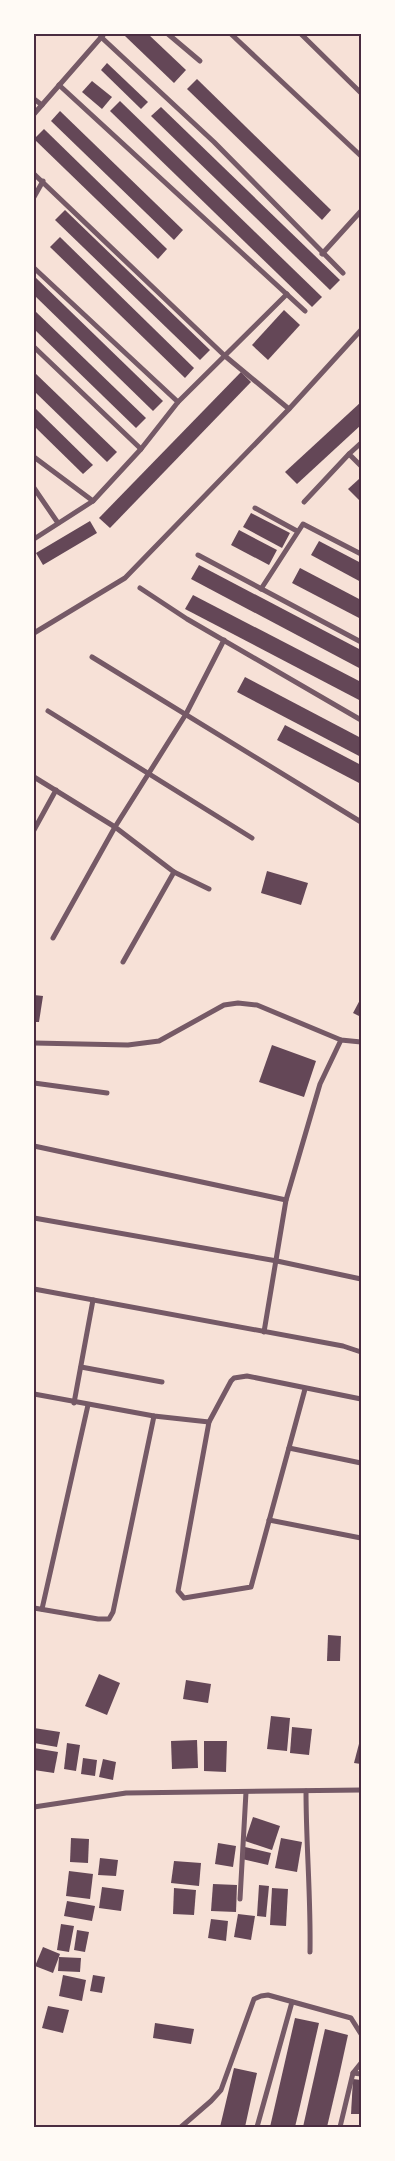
<svg xmlns="http://www.w3.org/2000/svg" width="395" height="2161" font-family="Signika,sans-serif">
<rect width="100%" height="100%" fill="#f7e1d7"/>
<g fill="#644757">
<polygon points="127,34 148,34 186,70 174,83 125,36"/>
<polygon points="107,63 148,102 141,109 101,70"/>
<polygon points="197,79 331,210 322,220 187,89"/>
<polygon points="92,81 112,97 102,109 82,92"/>
<polygon points="120,101 322,297 312,307 110,111"/>
<polygon points="161,107 340,280 330,290 151,116"/>
<polygon points="60,111 183,230 174,240 51,121"/>
<polygon points="44,129 167,249 158,259 34,139"/>
<polygon points="65,210 210,350 200,360 55,220"/>
<polygon points="60,237 194,368 185,378 50,247"/>
<polygon points="34,276 163,401 153,411 34,295"/>
<polygon points="34,310 146,418 136,428 34,329"/>
<polygon points="284,310 300,325 268,360 252,345"/>
<polygon points="34,372 117,452 107,462 34,391"/>
<polygon points="241,372 251,382 110,528 99,518"/>
<polygon points="361,402 361,425 297,484 285,472"/>
<polygon points="34,407 93,465 83,474 34,426"/>
<polygon points="359,479 361,481 361,502 348,489"/>
<polygon points="251,513 290,533 282,548 243,527"/>
<polygon points="90,521 97,533 43,565 36,553"/>
<polygon points="239,530 277,550 269,565 231,545"/>
<polygon points="319,541 361,563 361,582 311,555"/>
<polygon points="199,565 361,650 361,669 191,579"/>
<polygon points="300,568 361,600 361,619 292,583"/>
<polygon points="193,595 361,682 361,701 185,609"/>
<polygon points="245,677 361,738 361,757 237,692"/>
<polygon points="285,725 361,765 361,784 277,740"/>
<polygon points="267,871 308,883 301,905 261,893"/>
<polygon points="34,995 43,996 39,1022 34,1022"/>
<polygon points="361,998 361,1017 353,1013"/>
<polygon points="272,1045 316,1061 304,1097 259,1082"/>
<polygon points="328,1635 341,1636 340,1661 327,1661"/>
<polygon points="99,1674 120,1683 107,1715 85,1706"/>
<polygon points="186,1680 211,1684 208,1703 183,1699"/>
<polygon points="271,1716 290,1718 287,1751 267,1749"/>
<polygon points="292,1727 312,1729 309,1755 290,1753"/>
<polygon points="34,1728 60,1732 57,1747 34,1743"/>
<polygon points="361,1736 361,1764 354,1763"/>
<polygon points="197,1740 198,1768 172,1769 171,1741"/>
<polygon points="204,1741 227,1741 226,1772 204,1771"/>
<polygon points="67,1743 80,1745 76,1771 64,1769"/>
<polygon points="34,1748 58,1752 54,1773 34,1770"/>
<polygon points="83,1758 97,1760 95,1776 81,1774"/>
<polygon points="103,1759 116,1762 113,1780 99,1777"/>
<polygon points="253,1817 280,1826 272,1850 245,1841"/>
<polygon points="71,1838 89,1839 88,1863 70,1862"/>
<polygon points="281,1838 302,1842 297,1872 275,1868"/>
<polygon points="218,1843 236,1846 233,1867 215,1864"/>
<polygon points="245,1847 271,1853 268,1865 242,1859"/>
<polygon points="100,1858 118,1860 116,1876 98,1875"/>
<polygon points="174,1861 201,1863 199,1886 171,1883"/>
<polygon points="69,1871 93,1874 90,1899 66,1896"/>
<polygon points="213,1884 237,1885 236,1912 211,1911"/>
<polygon points="259,1885 269,1886 266,1917 257,1916"/>
<polygon points="102,1887 124,1890 121,1911 99,1908"/>
<polygon points="174,1888 196,1890 194,1915 173,1914"/>
<polygon points="272,1888 288,1889 286,1926 270,1925"/>
<polygon points="67,1901 95,1906 92,1921 64,1916"/>
<polygon points="238,1914 255,1916 251,1940 234,1937"/>
<polygon points="211,1919 228,1921 226,1941 208,1938"/>
<polygon points="61,1924 74,1926 69,1952 57,1950"/>
<polygon points="77,1930 89,1932 85,1952 74,1950"/>
<polygon points="43,1947 60,1954 53,1973 35,1966"/>
<polygon points="59,1957 81,1958 80,1972 58,1971"/>
<polygon points="63,1975 86,1980 82,2001 59,1996"/>
<polygon points="93,1975 105,1977 102,1993 90,1991"/>
<polygon points="48,2006 69,2010 63,2033 42,2028"/>
<polygon points="295,2018 319,2023 300,2106 295,2127 270,2127"/>
<polygon points="155,2023 194,2029 191,2044 153,2038"/>
<polygon points="325,2029 348,2035 339,2076 327,2127 303,2127"/>
<polygon points="234,2068 257,2073 252,2095 245,2127 220,2127"/>
<polygon points="353,2079 361,2080 361,2114 351,2114"/>
</g>
<g fill="none" stroke-linecap="round" stroke-linejoin="round">
<g stroke="#755966" stroke-width="5">
<polyline points="168,34 200,61"/>
<polyline points="231,34 361,156"/>
<polyline points="301,34 361,93"/>
<polyline points="101,37 214,142 343,273"/>
<polyline points="59,85 305,311"/>
<polyline points="34,99 42,105"/>
<polyline points="34,114 104,34"/>
<polyline points="34,174 225,356 289,409"/>
<polyline points="34,197 43,181"/>
<polyline points="322,254 361,211"/>
<polyline points="34,268 178,402"/>
<polyline points="34,347 141,449"/>
<polyline points="361,443 349,454 361,466"/>
<polyline points="34,457 93,501"/>
<polyline points="34,488 58,523"/>
<polyline points="304,502 349,454"/>
<polyline points="255,508 297,531"/>
<polyline points="34,539 93,501 141,449 178,402 287,294"/>
<polyline points="198,555 361,642"/>
<polyline points="140,588 187,619 361,720"/>
<polyline points="261,589 303,524 361,554"/>
<polyline points="34,633 125,578 289,409 361,330"/>
<polyline points="92,657 361,822"/>
<polyline points="48,711 252,838"/>
<polyline points="34,777 115,827 174,872 209,889"/>
<polyline points="34,830 56,790"/>
<polyline points="53,938 115,827 186,714 224,640"/>
<polyline points="123,962 174,872"/>
<polyline points="34,1043 128,1045 159,1041 224,1005 238,1003 257,1005 341,1040 361,1042"/>
<polyline points="34,1083 107,1093"/>
<polyline points="34,1146 286,1200"/>
<polyline points="34,1218 277,1261 361,1279"/>
<polyline points="34,1289 343,1346 361,1352"/>
<polyline points="264,1332 286,1200 320,1084 341,1040"/>
<polyline points="81,1367 162,1382"/>
<polyline points="305,1389 251,1587 184,1598 178,1591 209,1422 231,1381 234,1378 247,1376 361,1399"/>
<polyline points="34,1394 154,1416 209,1422"/>
<polyline points="74,1403 93,1300"/>
<polyline points="289,1448 361,1463"/>
<polyline points="269,1520 361,1538"/>
<polyline points="34,1608 98,1619 109,1619 113,1612 154,1416"/>
<polyline points="42,1609 88,1405"/>
<path d="M306,1791c0,54 5,107 4,161"/>
<polyline points="34,1807 126,1793 361,1790"/>
<polyline points="240,1899 246,1792"/>
<polyline points="353,2073 361,2074"/>
<polyline points="181,2127 211,2101 221,2090 254,1999 261,1996 268,1995 351,2018 361,2034"/>
<polyline points="257,2127 292,2002"/>
<polyline points="340,2127 353,2073 361,2063"/>
</g>
</g>
<rect width="395" height="2161" fill="none" stroke="#fffaf5" stroke-width="70"/>
<rect x="35" y="35" width="325" height="2091" fill="none" stroke="#4a2c40" stroke-width="2"/>
</svg>
